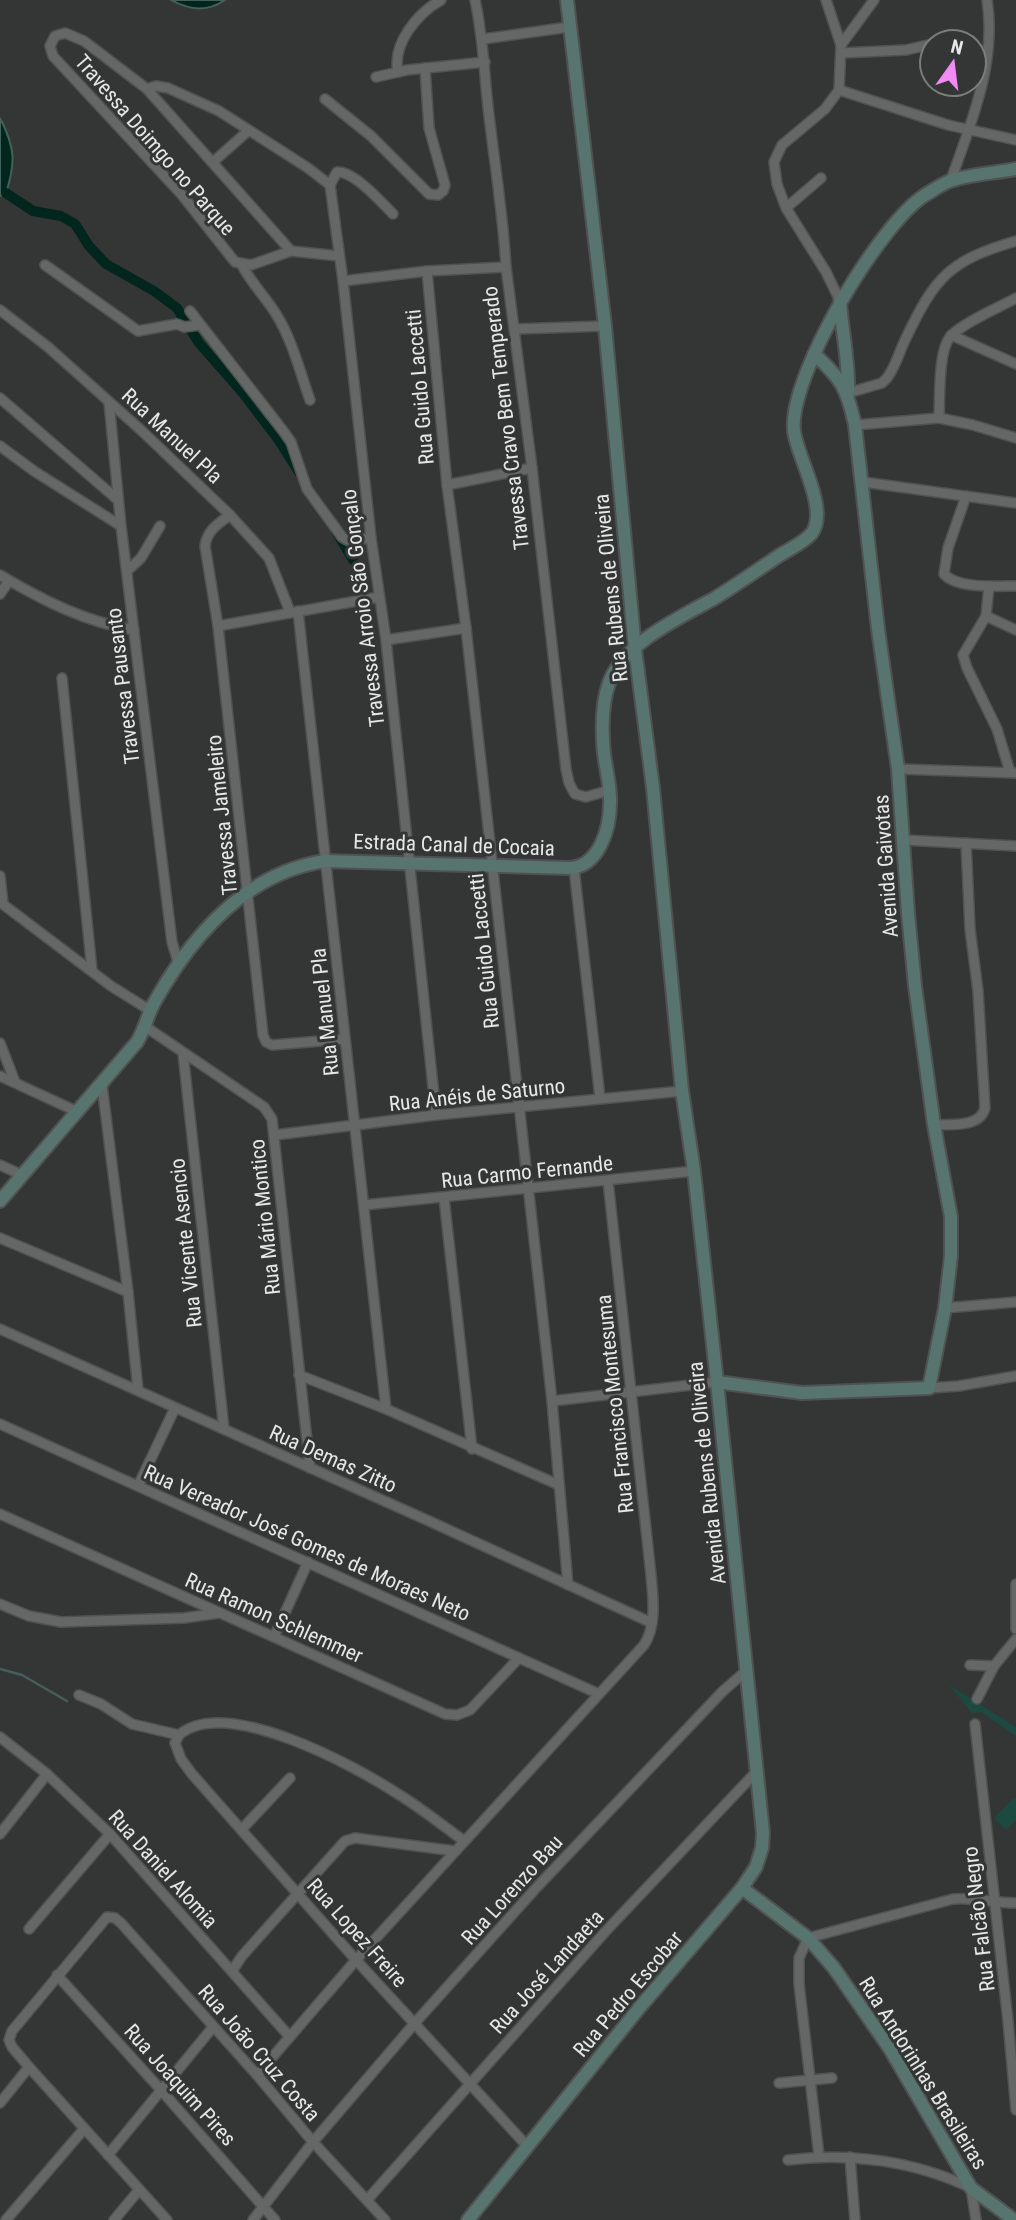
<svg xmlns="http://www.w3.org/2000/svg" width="1016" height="2220" font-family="'Roboto Condensed',sans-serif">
<rect width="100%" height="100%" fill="#333635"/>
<g fill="#1c4a40">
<polygon points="949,1685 1016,1727 1016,1736 981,1712 972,1713"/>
<polygon points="1014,1798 1016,1800 1016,1820 1006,1830 994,1818"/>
</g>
<g fill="#00261e" stroke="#45605a" stroke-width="2">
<path d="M171,0h54c-17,12 -36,10 -54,0z"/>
<path d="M0,118c15,29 16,44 6,75l-6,3z"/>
</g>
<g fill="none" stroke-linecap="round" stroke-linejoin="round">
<polyline stroke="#45605a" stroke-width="2.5" points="0,1669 22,1675 67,1701"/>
<g stroke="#00261e" stroke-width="10">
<polyline points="6,193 33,211 61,216 75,224 89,246 106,264 154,291 177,308 199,343 242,392 278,439 299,472"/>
<polyline points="336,531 353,560"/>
</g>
<defs>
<g id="street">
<path d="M475,0c8,36 9,70 13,107 6,53 15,106 18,160l26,201 34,301 3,14 6,11 11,3 24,-7"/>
<polyline points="826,0 841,45 839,90 825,109 782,145 774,162 777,184 786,208 826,272 840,301"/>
<polyline points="483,39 569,27"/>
<polyline points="841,45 874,0"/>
<polyline points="841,53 906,50 932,44"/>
<path d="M398,72c-6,-29 20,-59 43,-72"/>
<polyline points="376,77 407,70 485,62"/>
<polyline points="147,89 156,86 168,88 219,111 308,168 330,185"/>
<polyline points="839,90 948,125 1016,140"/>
<polyline points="325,99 371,136 429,194 438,195 443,191 445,185 429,128 425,68"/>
<polyline points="213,162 248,131"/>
<path d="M951,180c20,-57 46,-118 36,-180"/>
<polyline points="786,208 821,178"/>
<path d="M393,214c-13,-13 -39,-43 -56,-42l-7,13 13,96 28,257 15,102 50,475"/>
<polyline points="291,251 147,89 84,41 65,33 55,36 50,46 53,56 182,195 235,262 251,265 291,251 339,256"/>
<polyline points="45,265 138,331 177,324 184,327 200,325"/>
<path d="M242,265c9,18 23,31 34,49 16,25 24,58 34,86"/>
<polyline points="427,271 447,485 466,628 552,1401 568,1585"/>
<polyline points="343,281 427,271 506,267"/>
<polyline points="0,310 48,347 142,431 230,515 269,558 290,612"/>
<polyline points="190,311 284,432 291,442 307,489 342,537 347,540 371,538"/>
<polyline points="515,329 605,326"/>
<polyline points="951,335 1016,364"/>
<path d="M848,393l34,-10 5,-5c9,-12 12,-26 19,-40 29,-61 44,-78 110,-97"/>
<polyline points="0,398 118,500"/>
<polyline points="109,402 121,526 172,942 179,965"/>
<path d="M939,418c1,-20 -1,-66 11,-81 10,-13 50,-30 66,-39"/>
<polyline points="855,425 939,418 973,425 1016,438"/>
<polyline points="0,446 34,471 121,526"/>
<polyline points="863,482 1016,503"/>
<polyline points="447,485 532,468"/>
<path d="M966,496l-18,52 -4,26c13,15 53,12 72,12"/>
<path d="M230,515c-12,9 -23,15 -25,31l13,80 45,409 3,7 6,3 73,-6"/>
<polyline points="127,571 141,558 160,526"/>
<path d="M0,575c42,25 85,47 134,55"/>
<polyline points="989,586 986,616 963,655 967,668 997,729 1010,772"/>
<polyline points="0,594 9,581"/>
<polyline points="298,611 386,1409"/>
<polyline points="986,616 1016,630"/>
<polyline points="218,626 379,597"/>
<polyline points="386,640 466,628"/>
<polyline points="62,678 92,970"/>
<polyline points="898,769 1016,773"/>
<polyline points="904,840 1016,846"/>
<polyline points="574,868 600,1098"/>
<polyline points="0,876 3,904"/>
<polyline points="0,902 111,986 151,1011"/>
<polyline points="146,1027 264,1107 272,1119 310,1468"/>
<polyline points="0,1043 15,1082"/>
<polyline points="183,1053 224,1429"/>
<polyline points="0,1076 78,1112"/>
<polyline points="102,1085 128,1292 138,1390"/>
<path d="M934,1125c17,-1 46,3 51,-17l-7,-117 -8,-62 -4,-86"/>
<polyline points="275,1135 436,1115 682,1091"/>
<polyline points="0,1165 22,1175"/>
<polyline points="444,1198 472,1449"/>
<polyline points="364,1205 694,1171"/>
<polyline points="0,1238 128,1292"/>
<polyline points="945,1308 1016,1302"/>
<polyline points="0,1329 429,1521 652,1623"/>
<polyline points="299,1375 386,1409 559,1485"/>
<polyline points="929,1388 959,1386 1016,1376"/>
<polyline points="552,1401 717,1382"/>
<polyline points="0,1424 599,1694"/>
<polyline points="138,1486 175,1408"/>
<polyline points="0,1514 445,1714 457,1715 470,1710 519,1658"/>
<polyline points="1016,1584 1016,1629"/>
<polyline points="0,1604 29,1616 61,1622 184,1618 219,1613"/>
<polyline points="274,1637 308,1562"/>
<polyline points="970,1665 994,1666"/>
<path d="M79,1695l22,9 31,20 47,11c47,-40 176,31 219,59 23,14 44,31 66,47"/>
<polyline points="977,1699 994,1666 1016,1639"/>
<polyline points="975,1724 1008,2021 1016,2110"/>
<polyline points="179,1735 175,1743 181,1759 192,1774 356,1960 528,2147"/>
<polyline points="0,1737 47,1774 110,1834 289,2036"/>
<polyline points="242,1829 290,1778"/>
<polyline points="0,1834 47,1774"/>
<polyline points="29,1929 110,1834"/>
<polyline points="232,1971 242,1956 345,1841 355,1838 455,1851"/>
<polyline points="57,1975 161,2090 275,2220"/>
<path d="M257,2075l99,-115 288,-315c13,-20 9,-47 7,-70l-43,-394"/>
<polyline points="779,2083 832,2078"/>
<polyline points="0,2103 29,2067"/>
<polyline points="108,2155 213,2027"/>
<path d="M819,2156l-20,-172v-26l9,-20 145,-39c23,-2 40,4 63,4"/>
<polyline points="850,2157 855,2220"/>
<path d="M788,2160c61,-8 127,1 183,28l5,32"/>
<polyline points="367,2200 605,1932 757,1771"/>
<polyline points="6,2220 84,2129"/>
<polyline points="114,2220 139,2190"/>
<polyline points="167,2220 29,2067 12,2047 9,2040 12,2031 107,1917 115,1918 121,1923 257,2075 313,2142 385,2220"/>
<polyline points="253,2220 313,2142 414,2024 537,1887 723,1691 746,1671"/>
</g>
<g id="secondary">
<path d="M840,302c2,30 9,59 8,89"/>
<path d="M0,1201l137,-159c8,-13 10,-26 17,-39 38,-68 92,-131 172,-142l243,7c30,-1 41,-39 41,-65 1,-21 -7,-42 -7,-63 -1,-18 0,-40 6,-57 14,-40 72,-66 106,-85 21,-13 41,-27 62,-41 10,-7 27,-14 35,-24 17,-24 -15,-76 -18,-102 -6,-55 86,-208 131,-236 9,-5 19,-13 28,-15 20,-6 42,-7 63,-11"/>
<path d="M717,1382l85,11 127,-5 16,-80 6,-52v-39l-17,-92 -19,-139 -7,-73 -10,-144 -20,-140 -23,-204c-8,-36 -13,-46 -41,-71"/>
<polyline points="742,1888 808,1938 834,1968 890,2049 971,2188 1014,2220"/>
<polyline points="468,2220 640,2007 742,1888 756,1867 762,1848 763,1833 717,1382 694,1171 682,1091 653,788 635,649 605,326 567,0"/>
</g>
</defs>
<use href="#street" stroke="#4f5251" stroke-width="12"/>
<use href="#secondary" stroke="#4f5251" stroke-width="16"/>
<use href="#street" stroke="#646766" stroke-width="9"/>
<use href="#secondary" stroke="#57746e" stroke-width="12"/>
</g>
<g text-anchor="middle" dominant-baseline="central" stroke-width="6" stroke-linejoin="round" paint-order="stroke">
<g font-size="21" fill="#e6e8e7" stroke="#333635">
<text transform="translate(155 145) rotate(49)">Travessa Doimgo no Parque</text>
<text transform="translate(420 387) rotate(-95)">Rua Guido Laccetti</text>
<text transform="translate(506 418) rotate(-97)">Travessa Cravo Bem Temperado</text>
<text transform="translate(172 436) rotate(43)">Rua Manuel Pla</text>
<text transform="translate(611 588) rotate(-96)">Rua Rubens de Oliveira</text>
<text transform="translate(363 608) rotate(-97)">Travessa Arroio São Gonçalo</text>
<text transform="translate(123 686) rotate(-97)">Travessa Pausanto</text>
<text transform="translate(222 815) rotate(-96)">Travessa Jameleiro</text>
<text transform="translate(454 845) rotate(2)">Estrada Canal de Cocaia</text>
<text transform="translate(886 866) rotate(-94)">Avenida Gaivotas</text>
<text transform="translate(484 951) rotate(-96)">Rua Guido Laccetti</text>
<text transform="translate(325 1012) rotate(-96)">Rua Manuel Pla</text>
<text transform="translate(477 1095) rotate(-6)">Rua Anéis de Saturno</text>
<text transform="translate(527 1172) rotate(-6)">Rua Carmo Fernande</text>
<text transform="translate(265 1217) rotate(-96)">Rua Mário Montico</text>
<text transform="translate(186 1243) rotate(-96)">Rua Vicente Asencio</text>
<text transform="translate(615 1404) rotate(-96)">Rua Francisco Montesuma</text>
<text transform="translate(333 1459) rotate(24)">Rua Demas Zitto</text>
<text transform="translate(707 1473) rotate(-96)">Avenida Rubens de Oliveira</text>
<text transform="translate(307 1543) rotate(24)">Rua Vereador José Gomes de Moraes Neto</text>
<text transform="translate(274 1618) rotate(24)">Rua Ramon Schlemmer</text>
<text transform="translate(163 1869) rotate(48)">Rua Daniel Alomia</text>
<text transform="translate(512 1890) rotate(-48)">Rua Lorenzo Bau</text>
<text transform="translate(979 1919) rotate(-97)">Rua Falcão Negro</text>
<text transform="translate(357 1933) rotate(48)">Rua Lopez Freire</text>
<text transform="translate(547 1972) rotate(-48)">Rua José Landaeta</text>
<text transform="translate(628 1994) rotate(-50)">Rua Pedro Escobar</text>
<text transform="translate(259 2053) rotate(49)">Rua João Cruz Costa</text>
<text transform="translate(923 2073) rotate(58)">Rua Andorinhas Brasileiras</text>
<text transform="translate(180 2085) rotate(48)">Rua Joaquim Pires</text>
</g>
</g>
<g transform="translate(953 63) rotate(14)"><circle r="33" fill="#333635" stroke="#7b7d7c" stroke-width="2"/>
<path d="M0-5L12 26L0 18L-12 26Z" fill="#f18af4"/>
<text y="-10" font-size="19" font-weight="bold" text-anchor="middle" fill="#e6e8e7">N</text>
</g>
</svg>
